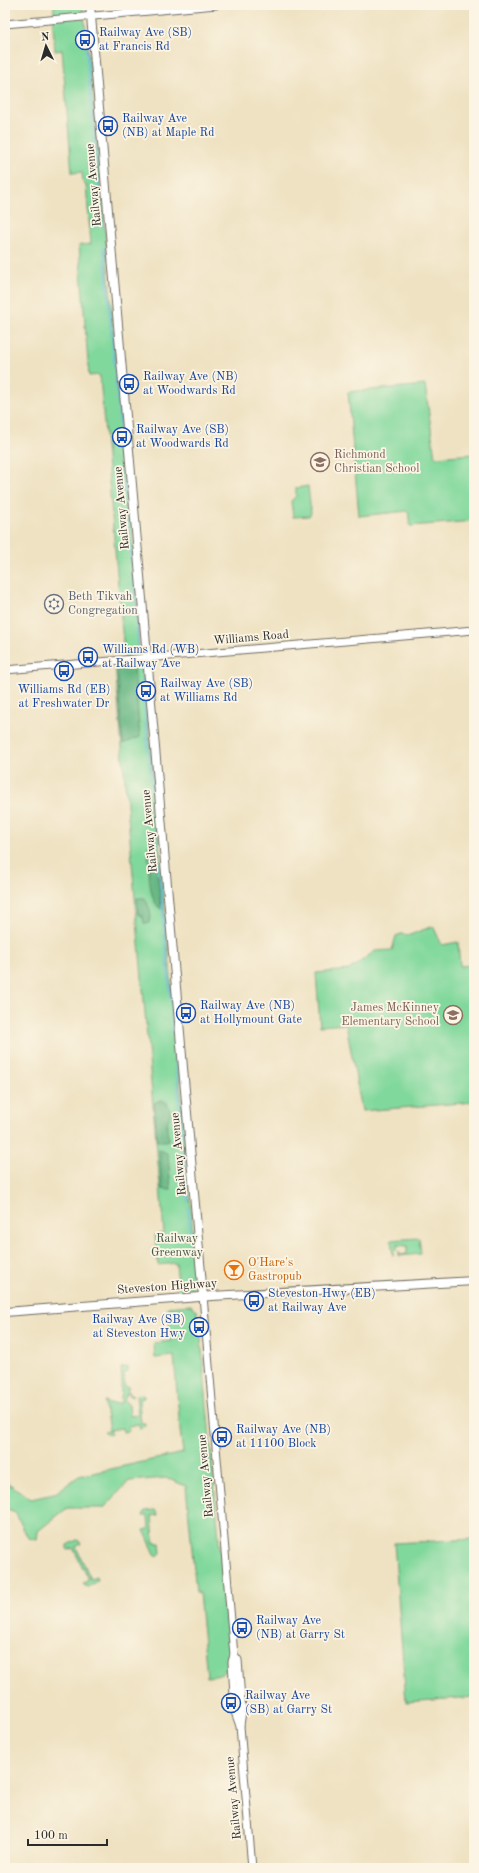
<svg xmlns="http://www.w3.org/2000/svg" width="479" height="1873" font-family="'Old Standard TT',serif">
<rect width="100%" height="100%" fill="#fcf5e5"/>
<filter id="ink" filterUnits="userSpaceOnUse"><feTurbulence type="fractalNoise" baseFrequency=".025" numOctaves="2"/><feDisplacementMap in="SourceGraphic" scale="8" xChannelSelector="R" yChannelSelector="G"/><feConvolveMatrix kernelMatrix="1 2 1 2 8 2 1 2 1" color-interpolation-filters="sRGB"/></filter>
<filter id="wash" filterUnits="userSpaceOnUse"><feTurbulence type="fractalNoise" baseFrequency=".012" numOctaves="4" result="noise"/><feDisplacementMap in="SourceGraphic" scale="16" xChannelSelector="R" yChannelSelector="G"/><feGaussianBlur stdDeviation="0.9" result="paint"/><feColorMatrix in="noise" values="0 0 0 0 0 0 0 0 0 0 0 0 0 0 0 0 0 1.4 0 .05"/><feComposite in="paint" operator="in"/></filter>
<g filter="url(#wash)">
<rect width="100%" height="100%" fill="#efe2c2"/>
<g fill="#81d89c" stroke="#568264">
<polygon points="54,5 83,5 86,32 84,44 87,44 91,71 121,412 122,429 120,434 125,450 137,588 139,647 146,691 191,1205 197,1284 191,1289 178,1290 176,1263 158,1265 155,1235 164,1233 115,666 125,665 100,377 99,375 89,376 79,245 91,244 86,185 83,183 82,172 72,173 62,50 55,51 53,26"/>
<polygon points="425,385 435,457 474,454 474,521 410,526 408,511 359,516 348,392"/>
<polygon points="308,486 311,513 309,516 293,517 291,501 296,496 296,488"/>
<polygon points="433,926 442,945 458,942 460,966 474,965 474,1102 362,1111 346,1024 320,1026 316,973 349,970 375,951 392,950 396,936 401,934 410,935"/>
<polygon points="419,1238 421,1254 399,1256 399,1251 400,1255 407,1254 407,1246 397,1245 397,1250 393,1251 393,1256 391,1240"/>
<path d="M191,1305l6,5 1,18h2l29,321c-2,21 1,26 -22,28l-8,-85h-3l-10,-106 -20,-8 -37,3 -25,27h-37l-29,23 -1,9 -9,-2 -13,-26 -10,-4v-27l26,18 23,-5 25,-18 104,-23 -3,-23 -6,-74 -19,2 -1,-15 17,-2 -3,-34z"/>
<polygon points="128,1367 128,1372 124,1373 125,1387 130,1387 127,1391 133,1396 132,1397 127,1393 124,1400 129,1405 130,1416 138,1415 136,1395 139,1394 144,1396 144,1398 139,1399 141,1423 145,1423 145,1425 140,1429 139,1424 128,1426 129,1431 123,1432 122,1428 110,1430 111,1434 109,1435 104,1432 109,1430 104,1401 106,1401 107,1404 121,1403 121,1385 122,1385 121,1368"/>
<polygon points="155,1510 158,1515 152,1516 154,1543 160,1543 161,1553 158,1556 155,1554 144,1530 149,1529 148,1516 143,1516 145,1511"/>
<polygon points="474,1539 474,1697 406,1702 394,1543"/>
<polygon points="77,1540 79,1541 81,1544 76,1547 91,1579 97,1577 98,1580 88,1587 85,1586 83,1583 89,1580 73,1548 68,1550 67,1548 67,1545"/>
</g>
<g fill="#68b884" stroke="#4a7258">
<polygon points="134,667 140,737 123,744 117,669"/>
<path d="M155,845l6,64c-14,-8 -12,-47 -13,-63z"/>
<polygon points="137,898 145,898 150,910 151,918 148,924 144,923 143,917 138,914"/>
<path d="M162,1100l5,3c6,13 2,11 0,22 -1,4 1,10 2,14l-3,2h-9l-3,-38z"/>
<polygon points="159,1149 168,1154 171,1190 162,1189"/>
</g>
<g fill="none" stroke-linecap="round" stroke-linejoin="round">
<g stroke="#73b6e9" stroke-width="1.5">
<polyline points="86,48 97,171"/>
<polyline points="98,177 102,226"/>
<polyline points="104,248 120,428"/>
<polyline points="121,442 139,651"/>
<polyline points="141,666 171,1004"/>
<polyline points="171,1010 173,1034"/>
<polyline points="174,1040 188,1202"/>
<polyline points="188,1208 193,1262"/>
</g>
</g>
</g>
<g filter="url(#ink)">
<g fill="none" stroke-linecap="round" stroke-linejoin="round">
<defs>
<g id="tertiary">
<polyline points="5,24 216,5"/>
<polyline points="5,670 474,630"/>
<polyline points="203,1296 233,1644 234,1655 232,1662 235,1712 240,1726 252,1868"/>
<polyline points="234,1655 238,1660 242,1712 240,1725"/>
</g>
<g id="secondary">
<polyline points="90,5 203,1296"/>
<polyline points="5,1312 212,1296 474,1281"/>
</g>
</defs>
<use href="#tertiary" stroke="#706b60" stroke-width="9"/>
<use href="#secondary" stroke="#706b60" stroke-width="10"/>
<use href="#tertiary" stroke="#fff" stroke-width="7"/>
<use href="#secondary" stroke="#fff" stroke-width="8"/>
</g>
</g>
<defs>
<symbol id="bus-ring" viewBox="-11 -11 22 22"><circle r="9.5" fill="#fcf5e5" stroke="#1a4fb4" stroke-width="1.5"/><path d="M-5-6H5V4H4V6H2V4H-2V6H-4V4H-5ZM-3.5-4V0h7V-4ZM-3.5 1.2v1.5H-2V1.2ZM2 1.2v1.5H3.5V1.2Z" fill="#1a4fb4"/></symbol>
<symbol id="school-ring" viewBox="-11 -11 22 22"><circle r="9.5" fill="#fcf5e5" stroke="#8d6e63" stroke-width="1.5"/><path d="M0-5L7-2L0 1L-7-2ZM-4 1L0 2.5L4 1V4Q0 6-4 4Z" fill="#8d6e63"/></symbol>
<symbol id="synagogue-ring" viewBox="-11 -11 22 22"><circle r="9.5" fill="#fcf5e5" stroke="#6b7280" stroke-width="1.5"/><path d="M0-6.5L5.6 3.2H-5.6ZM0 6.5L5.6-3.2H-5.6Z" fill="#6b7280"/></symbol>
<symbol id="bar-ring" viewBox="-11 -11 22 22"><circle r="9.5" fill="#fcf5e5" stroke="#e8710a" stroke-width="1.5"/><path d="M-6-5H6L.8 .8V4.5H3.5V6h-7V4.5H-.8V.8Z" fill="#e8710a"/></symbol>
</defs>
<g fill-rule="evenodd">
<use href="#bus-ring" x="74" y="29" width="22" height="22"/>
<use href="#bus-ring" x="97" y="115" width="22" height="22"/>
<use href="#bus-ring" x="118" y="373" width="22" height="22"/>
<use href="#bus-ring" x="111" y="426" width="22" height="22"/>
<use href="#school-ring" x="309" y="451" width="22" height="22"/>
<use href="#synagogue-ring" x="43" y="593" width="22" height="22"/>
<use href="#bus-ring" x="77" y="646" width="22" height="22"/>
<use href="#bus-ring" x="53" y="660" width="22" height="22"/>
<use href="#bus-ring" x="135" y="680" width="22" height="22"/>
<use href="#bus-ring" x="175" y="1002" width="22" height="22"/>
<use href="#school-ring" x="442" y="1004" width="22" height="22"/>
<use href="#bar-ring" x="223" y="1259" width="22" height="22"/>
<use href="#bus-ring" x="243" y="1290" width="22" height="22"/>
<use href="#bus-ring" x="188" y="1316" width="22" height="22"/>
<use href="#bus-ring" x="211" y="1426" width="22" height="22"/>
<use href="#bus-ring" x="231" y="1617" width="22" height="22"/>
<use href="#bus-ring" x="220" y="1692" width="22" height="22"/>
</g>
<g text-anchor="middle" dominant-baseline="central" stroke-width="3.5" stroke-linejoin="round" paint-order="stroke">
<g font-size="12" fill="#164399" stroke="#fcf5e5" text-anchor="start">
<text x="99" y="33">Railway Ave (SB)<tspan x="99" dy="14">at Francis Rd</tspan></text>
<text x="122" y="119">Railway Ave<tspan x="122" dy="14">(NB) at Maple Rd</tspan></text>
<text x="143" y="377">Railway Ave (NB)<tspan x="143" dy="14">at Woodwards Rd</tspan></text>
<text x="136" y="430">Railway Ave (SB)<tspan x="136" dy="14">at Woodwards Rd</tspan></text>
<text x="102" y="650">Williams Rd (WB)<tspan x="102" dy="14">at Railway Ave</tspan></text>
<text x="160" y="684">Railway Ave (SB)<tspan x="160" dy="14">at Williams Rd</tspan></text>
<text x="64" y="690" text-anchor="middle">Williams Rd (EB)<tspan x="64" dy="14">at Freshwater Dr</tspan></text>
<text x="200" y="1006">Railway Ave (NB)<tspan x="200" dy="14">at Hollymount Gate</tspan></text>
<text x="268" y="1294">Steveston Hwy (EB)<tspan x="268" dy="14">at Railway Ave</tspan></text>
<text x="185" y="1320" text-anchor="end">Railway Ave (SB)<tspan x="185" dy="14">at Steveston Hwy</tspan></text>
<text x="236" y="1430">Railway Ave (NB)<tspan x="236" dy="14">at 11100 Block</tspan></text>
<text x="256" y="1621">Railway Ave<tspan x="256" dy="14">(NB) at Garry St</tspan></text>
<text x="245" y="1696">Railway Ave<tspan x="245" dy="14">(SB) at Garry St</tspan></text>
</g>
<g font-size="12" fill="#2b2b2b" stroke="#fcf5e5">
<text transform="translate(94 185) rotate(-95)">Railway Avenue</text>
<text transform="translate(122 508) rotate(-95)">Railway Avenue</text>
<text transform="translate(251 638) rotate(-5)">Williams Road</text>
<text transform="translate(150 831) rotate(-95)">Railway Avenue</text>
<text transform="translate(179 1154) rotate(-95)">Railway Avenue</text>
<text transform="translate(167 1287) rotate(-4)">Steveston Highway</text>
<text transform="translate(206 1476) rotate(-95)">Railway Avenue</text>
<text transform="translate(234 1798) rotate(-95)">Railway Avenue</text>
</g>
<g font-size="12" fill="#785e54" stroke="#fcf5e5" text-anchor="start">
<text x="334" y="455">Richmond<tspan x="334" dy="14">Christian School</tspan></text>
<text x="439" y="1008" text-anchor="end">James McKinney<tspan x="439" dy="14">Elementary School</tspan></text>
</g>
<g font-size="12" fill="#5b616d" stroke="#fcf5e5" text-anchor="start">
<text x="68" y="597">Beth Tikvah<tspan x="68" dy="14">Congregation</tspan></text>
</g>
<g font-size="12" fill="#405647" stroke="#fcf5e5">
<text x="177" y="1239">Railway<tspan x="177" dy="14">Greenway</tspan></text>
</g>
<g font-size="12" fill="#c56008" stroke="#fcf5e5" text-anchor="start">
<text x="248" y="1263">O'Hare's<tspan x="248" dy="14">Gastropub</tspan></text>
</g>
</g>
<rect width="479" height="1873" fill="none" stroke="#fcf5e5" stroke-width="20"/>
<g transform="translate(46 46) rotate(355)" stroke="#fcf5e5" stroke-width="3" paint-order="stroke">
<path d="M0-3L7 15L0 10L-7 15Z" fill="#2b2b2b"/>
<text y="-6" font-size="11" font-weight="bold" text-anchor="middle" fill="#2b2b2b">N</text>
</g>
<path d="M28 1839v6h79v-6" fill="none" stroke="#2b2b2b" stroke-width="2"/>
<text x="34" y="1839" font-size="12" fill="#2b2b2b" stroke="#fcf5e5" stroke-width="3" paint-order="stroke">100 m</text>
</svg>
